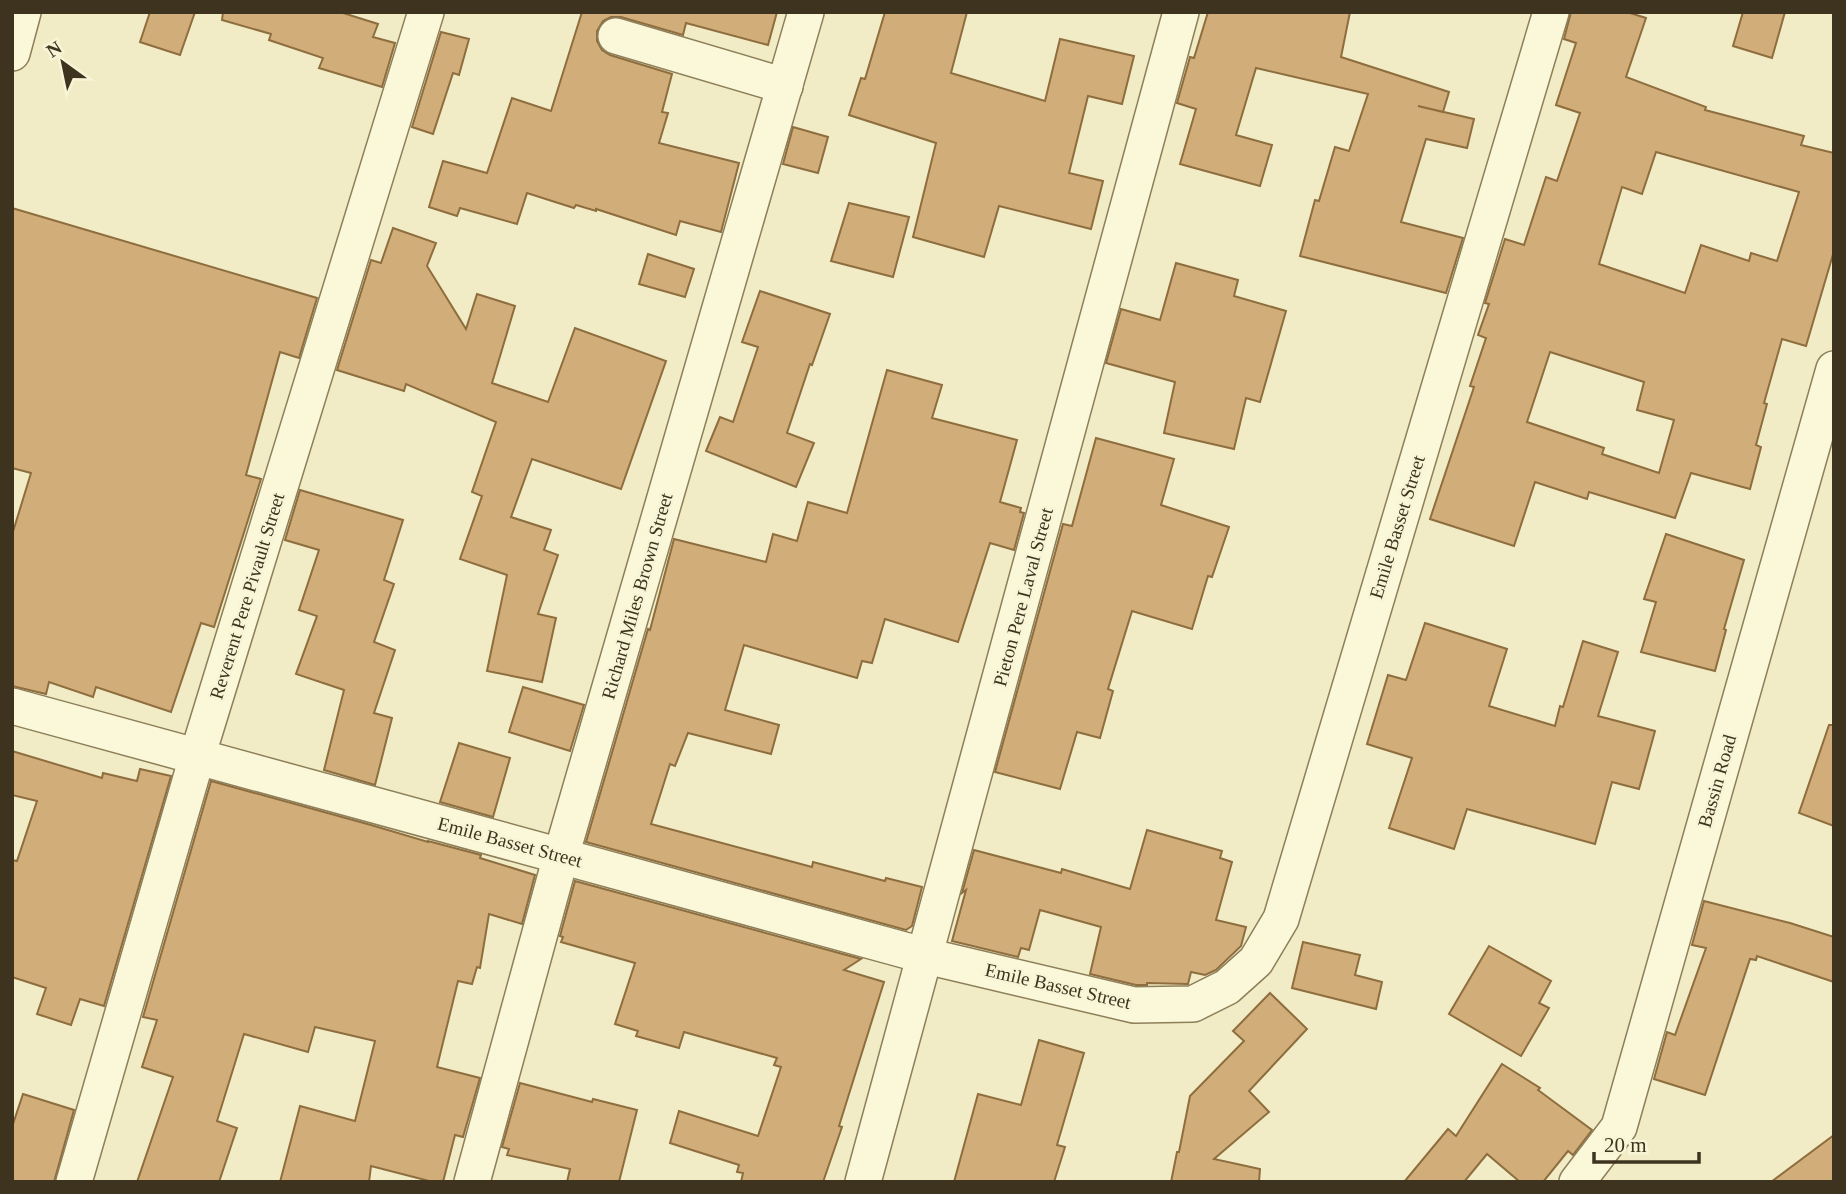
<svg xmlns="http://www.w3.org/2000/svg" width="1846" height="1194" font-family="'Times New Roman',serif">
<rect width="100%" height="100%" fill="#f1ecc5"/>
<g fill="#d1ae79" stroke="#8e6d3e" stroke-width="2" fill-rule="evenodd">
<polygon points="150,12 195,12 180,55 140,42"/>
<polygon points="223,12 340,12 378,24 373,37 395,43 382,87 319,68 323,58 269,40 271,34 222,20"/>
<polygon points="582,12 777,12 768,45 686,23 683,35 621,17 611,17 603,21 597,31 597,41 602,50 610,55 672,74 662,112 668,113 659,143 739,163 721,232 680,221 676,235 596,209 596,211 576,205 574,208 527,193 517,224 460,208 457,216 429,207 443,161 487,173 512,98 551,111"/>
<polygon points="885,12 967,12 951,73 1045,101 1060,39 1134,56 1122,104 1088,96 1069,173 1103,181 1091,229 999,206 984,257 913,237 936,143 849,115 861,78 865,79"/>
<polygon points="1208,12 1350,12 1341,57 1449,92 1443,112 1418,106 1474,119 1467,148 1426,139 1401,222 1463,238 1446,293 1300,256 1315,200 1319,201 1335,147 1349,151 1368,94 1256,68 1236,135 1272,145 1260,186 1180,164 1196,109 1177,103 1190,57 1194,58"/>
<path d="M1571,12h56l19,6 -20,59 80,30 -1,3 99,26 -3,9 33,8v98l-28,95 -24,-7 -18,64 3,1 -11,41 5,2 -11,42 -59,-16 -16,45 -86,-26 -2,7 -52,-17 -21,64 -84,-27 44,-132 -4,-1 16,-48 -8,-3 11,-31 -4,-1 20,-64 19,6 22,-68 11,4 23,-68 -24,-8 20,-62 -12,-4zM1656,152l143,40 -22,69 -26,-8 -2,8 -48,-16 -16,48 -86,-29 23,-77 20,7zM1550,352l94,30 -7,28 37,10 -15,53 -57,-19 2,-6 -77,-26z"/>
<polygon points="1743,12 1785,12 1772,58 1733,46"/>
<polygon points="441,32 469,39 459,75 453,73 433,134 412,127"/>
<polygon points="793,127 828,137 818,173 783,164"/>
<polygon points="849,203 909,217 893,277 831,261"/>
<polygon points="12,208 317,298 299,358 280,352 246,475 261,479 214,627 201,623 171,712 96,687 93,697 49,682 46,694 12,686 12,535 31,473 12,468"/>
<polygon points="393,228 436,243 427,266 466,329 477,294 515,306 492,383 548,402 575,328 666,361 621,489 532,459 511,517 551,530 544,550 558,555 538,614 556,618 542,682 487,671 507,575 460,559 482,496 472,492 496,422 406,384 404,391 337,370 371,260 381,263"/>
<polygon points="648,254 694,269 685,297 639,284"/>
<polygon points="1176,263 1238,280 1234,296 1286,311 1260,402 1246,398 1234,449 1164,433 1175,382 1106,363 1121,309 1160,320"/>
<polygon points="760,291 830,314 812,365 810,364 787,433 814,443 796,487 706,451 720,417 733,422 758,347 742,342"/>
<polygon points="887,370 942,385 932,418 1017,440 1000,502 1021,508 1020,512 1024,513 1014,550 990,543 958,642 885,619 872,663 862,661 857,678 744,645 725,710 779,725 771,754 688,733 675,766 670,764 651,824 812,867 813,862 885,881 886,878 922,887 912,926 906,930 586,842 648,629 650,630 674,539 766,562 773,534 797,541 808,502 847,513"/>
<polygon points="1096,438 1174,459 1161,505 1229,527 1212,577 1208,576 1192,629 1132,611 1108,689 1113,691 1100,738 1077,732 1060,789 995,772 1063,524 1072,526"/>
<polygon points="300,490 403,520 384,580 394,584 374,642 395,650 374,713 392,718 375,785 324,770 344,690 296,674 317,616 299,610 319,550 285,540"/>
<polygon points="1666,534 1744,560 1724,629 1726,630 1715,671 1641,652 1656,602 1644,599"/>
<polygon points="1425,623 1507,649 1489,706 1555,726 1560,706 1563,707 1583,641 1618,652 1598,716 1655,731 1639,789 1612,782 1595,844 1467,809 1454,849 1389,828 1412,758 1367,744 1388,675 1406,680"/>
<polygon points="523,687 584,705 570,751 509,732"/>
<polygon points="1829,725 1834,725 1834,826 1799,813"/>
<polygon points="459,743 510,758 493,817 440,802"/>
<polygon points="12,751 102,778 103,773 137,781 140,769 171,776 104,1006 80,999 71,1025 37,1014 46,988 12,977 12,860 17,861 37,801 12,795"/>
<polygon points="211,781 371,825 428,842 428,841 481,855 480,858 535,875 522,924 489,914 480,968 477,967 472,984 458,981 437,1067 480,1078 463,1137 455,1135 443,1182 433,1182 371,1166 369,1182 280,1182 300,1106 355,1121 375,1041 315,1027 308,1052 244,1034 217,1121 237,1128 219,1182 137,1182 173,1077 142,1067 157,1020 143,1017"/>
<polygon points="1147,830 1222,851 1220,858 1232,862 1216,920 1246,927 1241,946 1216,970 1205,975 1191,972 1188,984 1147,983 1147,985 1136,985 1090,974 1101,927 1040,910 1029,950 1021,948 1018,957 952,941 966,890 962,893 974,850 1061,873 1062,869 1130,889"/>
<polygon points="575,881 861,959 844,970 884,982 839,1126 842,1127 823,1182 741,1182 743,1173 737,1172 739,1165 670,1143 679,1111 758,1136 781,1067 774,1065 777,1058 684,1032 679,1048 636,1036 638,1031 615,1024 635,963 561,942 563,937 560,936"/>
<polygon points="1704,901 1790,923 1834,937 1834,982 1757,956 1756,960 1750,959 1705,1095 1654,1079 1667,1032 1675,1035 1706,948 1692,945"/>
<polygon points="1303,942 1360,955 1355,975 1382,982 1376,1009 1292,988"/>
<polygon points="1489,946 1551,981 1539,1003 1549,1008 1521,1056 1449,1014"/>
<polygon points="1270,993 1307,1029 1249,1091 1269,1112 1214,1159 1260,1169 1259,1182 1171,1182 1177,1152 1179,1152 1190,1096 1244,1041 1233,1031"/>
<polygon points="1039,1040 1084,1053 1057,1145 1065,1147 1054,1182 954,1182 978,1094 1021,1105"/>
<polygon points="1502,1064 1540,1088 1538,1090 1592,1130 1573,1155 1568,1151 1543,1182 1520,1182 1487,1154 1464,1182 1404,1182 1448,1129 1456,1136"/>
<polygon points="520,1083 592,1102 593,1099 637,1110 619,1182 567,1182 570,1169 507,1155 509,1149 502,1147"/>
<polygon points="23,1094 74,1110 54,1182 12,1182 12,1127"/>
<polygon points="1834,1135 1834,1182 1771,1182"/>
</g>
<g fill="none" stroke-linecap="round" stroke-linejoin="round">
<defs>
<g id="minor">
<polyline points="616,36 785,86"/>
<polyline points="12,53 23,12"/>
<polyline points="12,706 926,956 1134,1005 1193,1004 1227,987 1256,961 1281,919 1551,12"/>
<polyline points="74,1182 197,757 426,12"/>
<polyline points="472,1182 561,856 806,12"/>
<polyline points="863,1182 1181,12"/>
<polyline points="1577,1182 1619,1127 1834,369"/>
</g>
</defs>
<use href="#minor" stroke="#8d7f5a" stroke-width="38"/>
<use href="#minor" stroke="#fbf7d9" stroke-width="35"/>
</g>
<g text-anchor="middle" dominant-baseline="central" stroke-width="5" stroke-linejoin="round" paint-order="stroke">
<g font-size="19" fill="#3d331f" stroke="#f8f4d6">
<text transform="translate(1397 527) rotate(-73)">Emile Basset Street</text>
<text transform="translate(247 596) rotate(-73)">Reverent Pere Pivault Street</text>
<text transform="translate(637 596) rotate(-74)">Richard Miles Brown Street</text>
<text transform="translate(1023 597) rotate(-75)">Pieton Pere Laval Street</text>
<text transform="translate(1717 781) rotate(-74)">Bassin Road</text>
<text transform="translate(510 842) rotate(15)">Emile Basset Street</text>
<text transform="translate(1058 986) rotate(13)">Emile Basset Street</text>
</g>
</g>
<rect width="1846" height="1194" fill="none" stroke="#3d331f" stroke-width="28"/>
<g transform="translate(63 63) rotate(327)" stroke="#f8f4d6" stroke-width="5" paint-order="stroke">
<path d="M0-5L12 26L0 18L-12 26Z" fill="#3d331f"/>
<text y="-10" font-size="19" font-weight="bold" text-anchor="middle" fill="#3d331f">N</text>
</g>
<path d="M1594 1152v10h105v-10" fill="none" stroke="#3d331f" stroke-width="3.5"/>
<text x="1604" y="1152" font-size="21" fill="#3d331f" stroke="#f8f4d6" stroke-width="5" paint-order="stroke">20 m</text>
</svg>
